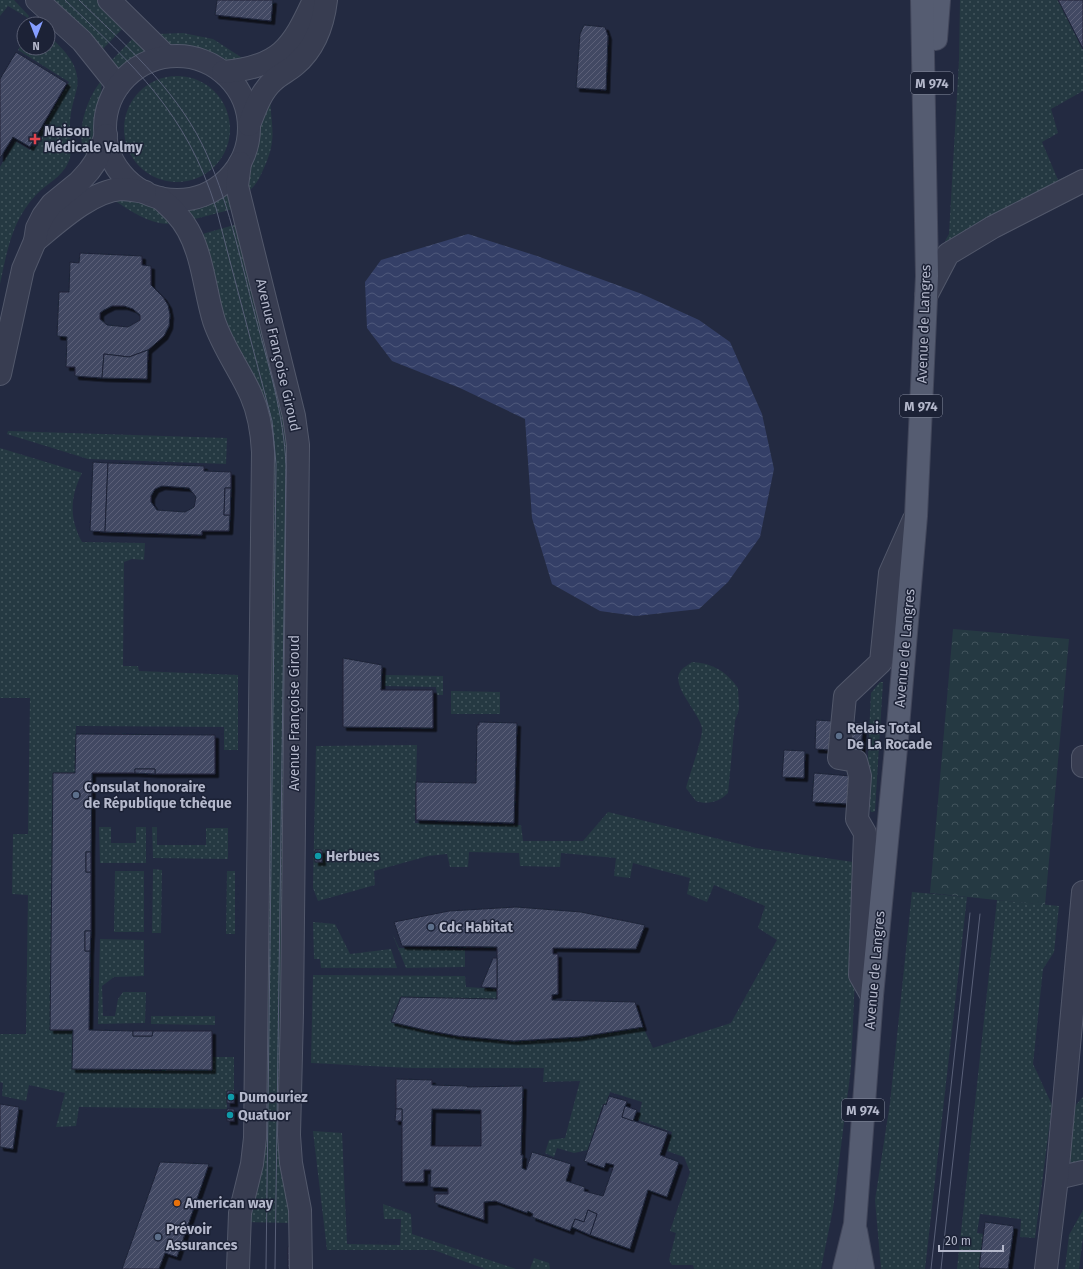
<svg xmlns="http://www.w3.org/2000/svg" width="1083" height="1269" font-family="'Fira Sans',sans-serif">
<defs>
<pattern id="grass-dots" width="8" height="8" patternUnits="userSpaceOnUse"><rect width="8" height="8" fill="#253942"/><path d="M2 2h.1M6 6h.1" fill="none" stroke="#42545c" stroke-width="1.8" stroke-linecap="round"/></pattern>
<pattern id="forest-crowns" width="20" height="18" patternUnits="userSpaceOnUse"><rect width="20" height="18" fill="#253942"/><path d="M2 6a3 3 0 1 1 6 0M12 15a3 3 0 1 1 6 0" fill="none" stroke="#42545c"/></pattern>
<pattern id="water-waves" width="16" height="10" patternUnits="userSpaceOnUse"><rect width="16" height="10" fill="#343f67"/><path d="M0 5q4-4 8 0t8 0" fill="none" stroke="#4f597b"/></pattern>
<pattern id="building-hatch" width="6" height="6" patternUnits="userSpaceOnUse"><rect width="6" height="6" fill="#424963"/><path d="M-1 1l2-2M0 6l6-6M5 7l2-2" fill="none" stroke="#5b6178"/></pattern>
<filter id="shadow"><feDropShadow dx="3.5" dy="3.5" stdDeviation="0" flood-color="#0009"/></filter>
</defs>
<rect width="100%" height="100%" fill="#232a41"/>
<g fill="url(#grass-dots)">
<polygon points="0,0 14,0 29,16 28,18 8,6 0,16"/>
<polygon points="47,0 98,0 125,26 100,52"/>
<polygon points="960,0 1058,0 1083,49 1083,91 1051,109 1058,133 1042,142 1058,180 1074,173 1075,179 950,246 945,241 949,234 959,60"/>
<polygon points="183,33 213,39 247,61 230,64 201,51 174,45 160,40 157,34"/>
<path d="M48,35c15,14 33,30 29,53 -3,12 -7,24 -7,36 -1,13 4,27 -2,39 -6,14 -22,21 -32,32 -24,25 -29,56 -36,89v-117l15,-26 15,9 39,-68 -51,-32 6,-10v8h24z"/>
<polygon points="135,36 146,51 122,69 118,69 112,60"/>
<circle cx="177" cy="129" r="53"/>
<path d="M101,81c2,20 -4,60 -12,79 -17,-20 -3,-61 12,-79z"/>
<path d="M270,96c1,33 8,42 -7,74 -4,9 -7,16 -16,22l-1,-23 9,-17 4,-29z"/>
<polygon points="228,192 237,208 191,220 187,210 217,199"/>
<path d="M129,198c18,5 29,11 43,23l-4,3c-20,-1 -37,-13 -53,-23z"/>
<polygon points="241,223 288,424 293,1223 248,1222 271,470 199,235"/>
<polygon points="8,431 227,438 226,464 88,459 7,434"/>
<path d="M0,448l82,25c-12,24 -13,45 0,69l63,1 -1,17 -12,-1 -8,3 -1,104h15l1,5 99,4v75h-14v-23l-148,-1 -1,47h-22l-3,257h23v39l138,1 1,-13h22v34h-7v18l-148,-2 -3,19 -20,1 9,-34 -36,-8 -3,16 -24,-5 1,-13 -3,-1v-48h26l2,-139 -16,-1 1,-60h15l2,-136h-30z"/>
<path d="M692,662c20,1 34,9 46,26l1,21 -4,12 -7,72c-9,9 -20,12 -32,8l-10,-13c3,-12 17,-50 16,-60 -3,-16 -31,-42 -22,-56 2,-4 8,-7 12,-10z"/>
<polygon points="385,675 443,676 443,695 437,695 436,687 384,686"/>
<polygon points="880,682 883,682 875,811 873,812 871,812 866,798 871,693"/>
<polygon points="451,691 500,692 500,714 451,714"/>
<path d="M417,745l-2,78 106,2 2,16h60l25,-29 148,36 104,15 -9,205 -18,141 -12,60h-127l-1,-4h-21l-3,-5 7,-27 -6,-2 20,-59 -6,-15 -17,-6 5,-19 -34,-12 4,-18 -32,-10 -4,13 -3,-1 -15,46 -14,3 -17,-5 -3,9 -9,-4 4,-13 16,-2 15,-57 -37,1 1,-14h-134l-99,-5 2,-88 152,1 1,11 31,2v10l-96,-2 10,28c71,25 160,17 232,2l10,21 78,-25 46,-83 -19,-12 7,-22 -51,-21 -7,17 -20,-8 3,-16 -57,-15 -3,15 -16,-2 2,-18 -55,-5 -1,14 -40,-1 -1,-13 -50,-1 -1,15h-18l-3,-13 -19,2 -54,15 1,14 -57,16 -5,-13 3,-142z"/>
<polygon points="99,827 111,827 111,843 136,843 136,827 146,827 146,863 100,863"/>
<polygon points="152,827 157,827 157,845 206,845 206,828 228,828 228,859 153,858"/>
<polygon points="153,869 162,870 161,933 152,933"/>
<polygon points="115,871 144,871 144,932 114,932"/>
<polygon points="227,871 235,871 235,934 226,934"/>
<polygon points="912,892 967,897 925,1269 881,1269 875,1200 890,1103"/>
<polygon points="997,900 1059,906 1054,952 1043,969 1033,1064 1052,1105 1035,1238 1020,1237 1021,1219 980,1214 977,1233 984,1234 979,1269 957,1269"/>
<polygon points="313,922 335,924 350,954 391,949 397,968 321,968 320,959 314,959"/>
<polygon points="392,933 399,948 465,950 465,967 406,968"/>
<polygon points="100,939 144,940 144,976 114,977 102,986 103,1016 115,1016 118,999 123,992 146,992 145,1023 98,1024"/>
<polygon points="151,1016 215,1016 215,1025 151,1024"/>
<polygon points="1083,1097 1083,1163 1072,1166 1069,1159 1075,1106"/>
<polygon points="313,1131 342,1133 347,1244 400,1245 401,1219 384,1219 383,1204 411,1214 412,1234 516,1269 485,1269 434,1250 327,1250"/>
<polygon points="1083,1210 1083,1237 1079,1269 1065,1269 1069,1235"/>
<polygon points="534,1258 549,1263 550,1269 530,1269"/>
</g>
<polygon fill="url(#forest-crowns)" points="953,629 1069,639 1045,905 930,893"/>
<polygon fill="url(#water-waves)" points="468,234 537,256 642,294 699,320 730,342 762,414 774,469 760,537 728,582 699,609 636,616 600,611 552,584 532,518 525,419 460,388 392,361 367,328 365,282 381,260"/>
<g fill="url(#building-hatch)" stroke="#1e2438" fill-rule="evenodd" filter="url(#shadow)">
<polygon points="217,0 273,0 271,21 215,15"/>
<polygon points="1058,0 1083,0 1083,49"/>
<polygon points="584,25 605,27 608,36 606,90 576,88 580,34"/>
<polygon points="16,52 67,83 30,147 13,137 0,158 0,79"/>
<path d="M80,253l62,3v9l9,1v19l12,12 5,8 2,10 -1,11 -5,10 -16,14 -19,7 -25,-3 -2,24 -27,-2v-9h-9l1,-30 -10,-1 2,-44h10l1,-30 9,1zM112,306h12l9,3 7,6v5l-12,7 -21,-2 -7,-6v-6l4,-3z"/>
<polygon points="148,350 147,379 102,378 104,354 129,357"/>
<polygon points="93,462 108,463 105,532 90,531"/>
<path d="M108,463l96,3v5l27,1v16h-6l-1,27h6l-1,16h-27v4l-97,-3zM162,486l27,2 7,9 -2,10 -9,5 -28,-2 -6,-8v-6l4,-7z"/>
<polygon points="225,488 231,488 230,515 224,515"/>
<polygon points="343,658 382,665 381,690 433,690 433,728 343,727"/>
<polygon points="816,720 863,723 861,752 815,749"/>
<polygon points="479,722 517,723 514,823 416,820 416,782 476,783 477,725 479,725"/>
<polygon points="76,734 215,735 215,774 155,774 155,769 135,769 135,773 92,773 91,852 86,852 86,872 91,872 91,931 85,931 85,951 90,951 89,1030 133,1031 133,1036 152,1036 153,1031 212,1031 212,1070 72,1069 73,1030 50,1030 53,773 75,773"/>
<polygon points="784,750 805,751 804,778 782,777"/>
<polygon points="135,769 155,769 155,774 135,773"/>
<polygon points="814,773 851,776 849,804 812,802"/>
<rect x="315" y="850" width="7" height="12"/>
<rect x="86" y="852" width="5" height="20"/>
<polygon points="516,907 581,912 645,925 636,949 553,948 553,954 558,954 558,994 552,995 552,1000 635,1002 643,1027 579,1037 514,1041 458,1036 425,1030 391,1022 401,997 497,999 497,947 402,946 394,922 449,911"/>
<polygon points="85,931 91,931 90,951 85,951"/>
<polygon points="493,958 497,958 497,988 481,987"/>
<polygon points="133,1031 153,1031 152,1036 133,1036"/>
<path d="M396,1079l36,1v5l35,1v1l56,-1 -2,69h2l-1,13 4,2 6,-18 39,12 -5,17 19,6 -1,4 19,5 11,-31 -8,-2 -2,5 -20,-7 20,-57 2,1 3,-9 18,5 -5,16 46,15 -8,23 19,7 -12,35 -19,-7 -18,59 -40,-14 7,-21 -9,-4 -4,12 -9,-3 -5,12 -38,-14 1,-3 -5,-3 -1,2 -32,-12 -11,1v18l-49,-17v-9h13v-6l-18,-1 1,-17h-7v12h-22v-73h-6zM432,1109l49,1v36h-50z"/>
<rect x="227" y="1091" width="7" height="12"/>
<polygon points="0,1104 19,1107 13,1149 0,1147"/>
<polygon points="625,1106 637,1110 633,1121 622,1117"/>
<rect x="227" y="1109" width="7" height="12"/>
<polygon points="396,1109 402,1109 402,1121 395,1121"/>
<polygon points="160,1162 209,1164 177,1257 165,1253 159,1269 122,1269"/>
<polygon points="588,1210 597,1214 590,1235 572,1227 575,1219 584,1222"/>
<polygon points="985,1222 1014,1226 1008,1269 979,1268"/>
<rect x="288" y="1247" width="6" height="22"/>
</g>
<g fill="none" stroke-linecap="round" stroke-linejoin="round">
<defs>
<g id="minor">
<polyline points="37,0 82,41 118,86"/>
<polyline points="109,0 165,55"/>
<circle cx="177" cy="128" r="72"/>
<path d="M223,72c57,-5 69,-24 91,-72"/>
<path d="M249,125c6,-15 11,-32 24,-44 6,-6 15,-10 22,-16 20,-17 28,-39 31,-65"/>
<polyline points="240,163 237,186 294,416 298,445 292,1013 289,1135 291,1163 300,1210 301,1269"/>
<path d="M160,198c11,10 21,19 28,32 15,27 17,62 26,91 9,27 26,49 37,74 8,18 11,37 12,57l-8,686 -3,26 -12,49 -2,56"/>
<path d="M35,241c22,-18 56,-50 86,-52 8,0 16,2 24,3"/>
<polyline points="926,296 948,254 993,227 1083,181"/>
<polyline points="0,374 23,269 35,241 37,228 43,216 52,204 79,182 89,171 96,161 106,135"/>
<polyline points="1083,757 1083,766"/>
<polyline points="872,996 860,975 865,833 857,819 860,776 856,761 839,758 845,696 881,662 890,573 914,519"/>
<polyline points="1057,1178 1083,1172"/>
<polyline points="1046,1269 1057,1178 1083,892"/>
</g>
<g id="major">
<polyline points="936,39 939,0"/>
<polyline points="856,1231 863,1269"/>
<polyline points="844,1269 855,1224 872,996 897,738 916,516 927,276 922,0"/>
</g>
</defs>
<use href="#minor" stroke="#52586b" stroke-width="24"/>
<use href="#major" stroke="#41465a" stroke-width="24"/>
<use href="#minor" stroke="#383d51" stroke-width="22"/>
<use href="#major" stroke="#555c71" stroke-width="22"/>
<g stroke="#596078" stroke-width="1">
<path d="M65,0c70,67 121,112 151,208l56,213 4,43 -10,805"/>
<path d="M79,0c45,44 94,86 123,144 26,54 38,114 53,171 13,49 29,99 31,151l-11,803"/>
<polyline points="931,1269 970,913"/>
<polyline points="941,1269 980,914"/>
</g>
</g>
<path fill="#e0444e" stroke="#1c2236" stroke-width="1.5" d="M33 133h4v4h4v4h-4v4h-4v-4h-4v-4h4z"/>
<g fill="#5c6f8a" stroke="#1c2236" stroke-width="1.5">
<circle cx="839" cy="736" r="4"/>
<circle cx="76" cy="795" r="4"/>
<circle cx="431" cy="927" r="4"/>
<circle cx="158" cy="1237" r="4"/>
</g>
<g fill="#0f9aa8" stroke="#1c2236" stroke-width="1.5">
<circle cx="318" cy="856" r="4"/>
<circle cx="231" cy="1097" r="4"/>
<circle cx="230" cy="1115" r="4"/>
</g>
<circle fill="#e8710a" stroke="#1c2236" stroke-width="1.5" cx="177" cy="1203" r="4"/>
<g text-anchor="middle" dominant-baseline="central" stroke-width="3" stroke-linejoin="round" paint-order="stroke">
<g fill="#1c2236" stroke="#868b9e" stroke-width="1">
<rect x="911" y="72" width="42" height="22" rx="3"/>
<rect x="900" y="395" width="42" height="22" rx="3"/>
<rect x="842" y="1099" width="42" height="22" rx="3"/>
</g>
<g font-size="13" font-weight="bold" fill="#b4b8cb">
<text x="932" y="83">M 974</text>
<text x="921" y="406">M 974</text>
<text x="863" y="1110">M 974</text>
</g>
<g font-size="14" font-weight="bold" fill="#b4b8cb" stroke="#1c2236" text-anchor="start">
<text x="44" y="131">Maison<tspan x="44" dy="16">Médicale Valmy</tspan></text>
<text x="847" y="728">Relais Total<tspan x="847" dy="16">De La Rocade</tspan></text>
<text x="84" y="787">Consulat honoraire<tspan x="84" dy="16">de République tchèque</tspan></text>
<text x="326" y="856">Herbues</text>
<text x="439" y="927">Cdc Habitat</text>
<text x="239" y="1097">Dumouriez</text>
<text x="238" y="1115">Quatuor</text>
<text x="185" y="1203">American way</text>
<text x="166" y="1229">Prévoir<tspan x="166" dy="16">Assurances</tspan></text>
</g>
<g font-size="14" fill="#b4b8cb" stroke="#1c2236">
<text transform="translate(924 324) rotate(-88)">Avenue de Langres</text>
<text transform="translate(278 355) rotate(77)">Avenue Françoise Giroud</text>
<text transform="translate(905 648) rotate(-85)">Avenue de Langres</text>
<text transform="translate(294 713) rotate(-90)">Avenue Françoise Giroud</text>
<text transform="translate(875 970) rotate(-85)">Avenue de Langres</text>
</g>
</g>
<g transform="translate(36 36) rotate(180)"><circle r="19" fill="#1c2236" stroke="#595e72"/>
<path d="M0-3L7 15L0 10L-7 15Z" fill="#859dff"/>
<text y="-6" font-size="11" font-weight="bold" text-anchor="middle" fill="#b4b8cb">N</text>
</g>
<path d="M939 1245v6h64v-6" fill="none" stroke="#b4b8cb" stroke-width="2"/>
<text x="945" y="1245" font-size="12" fill="#b4b8cb" stroke="#1c2236" stroke-width="3" paint-order="stroke">20 m</text>
</svg>
